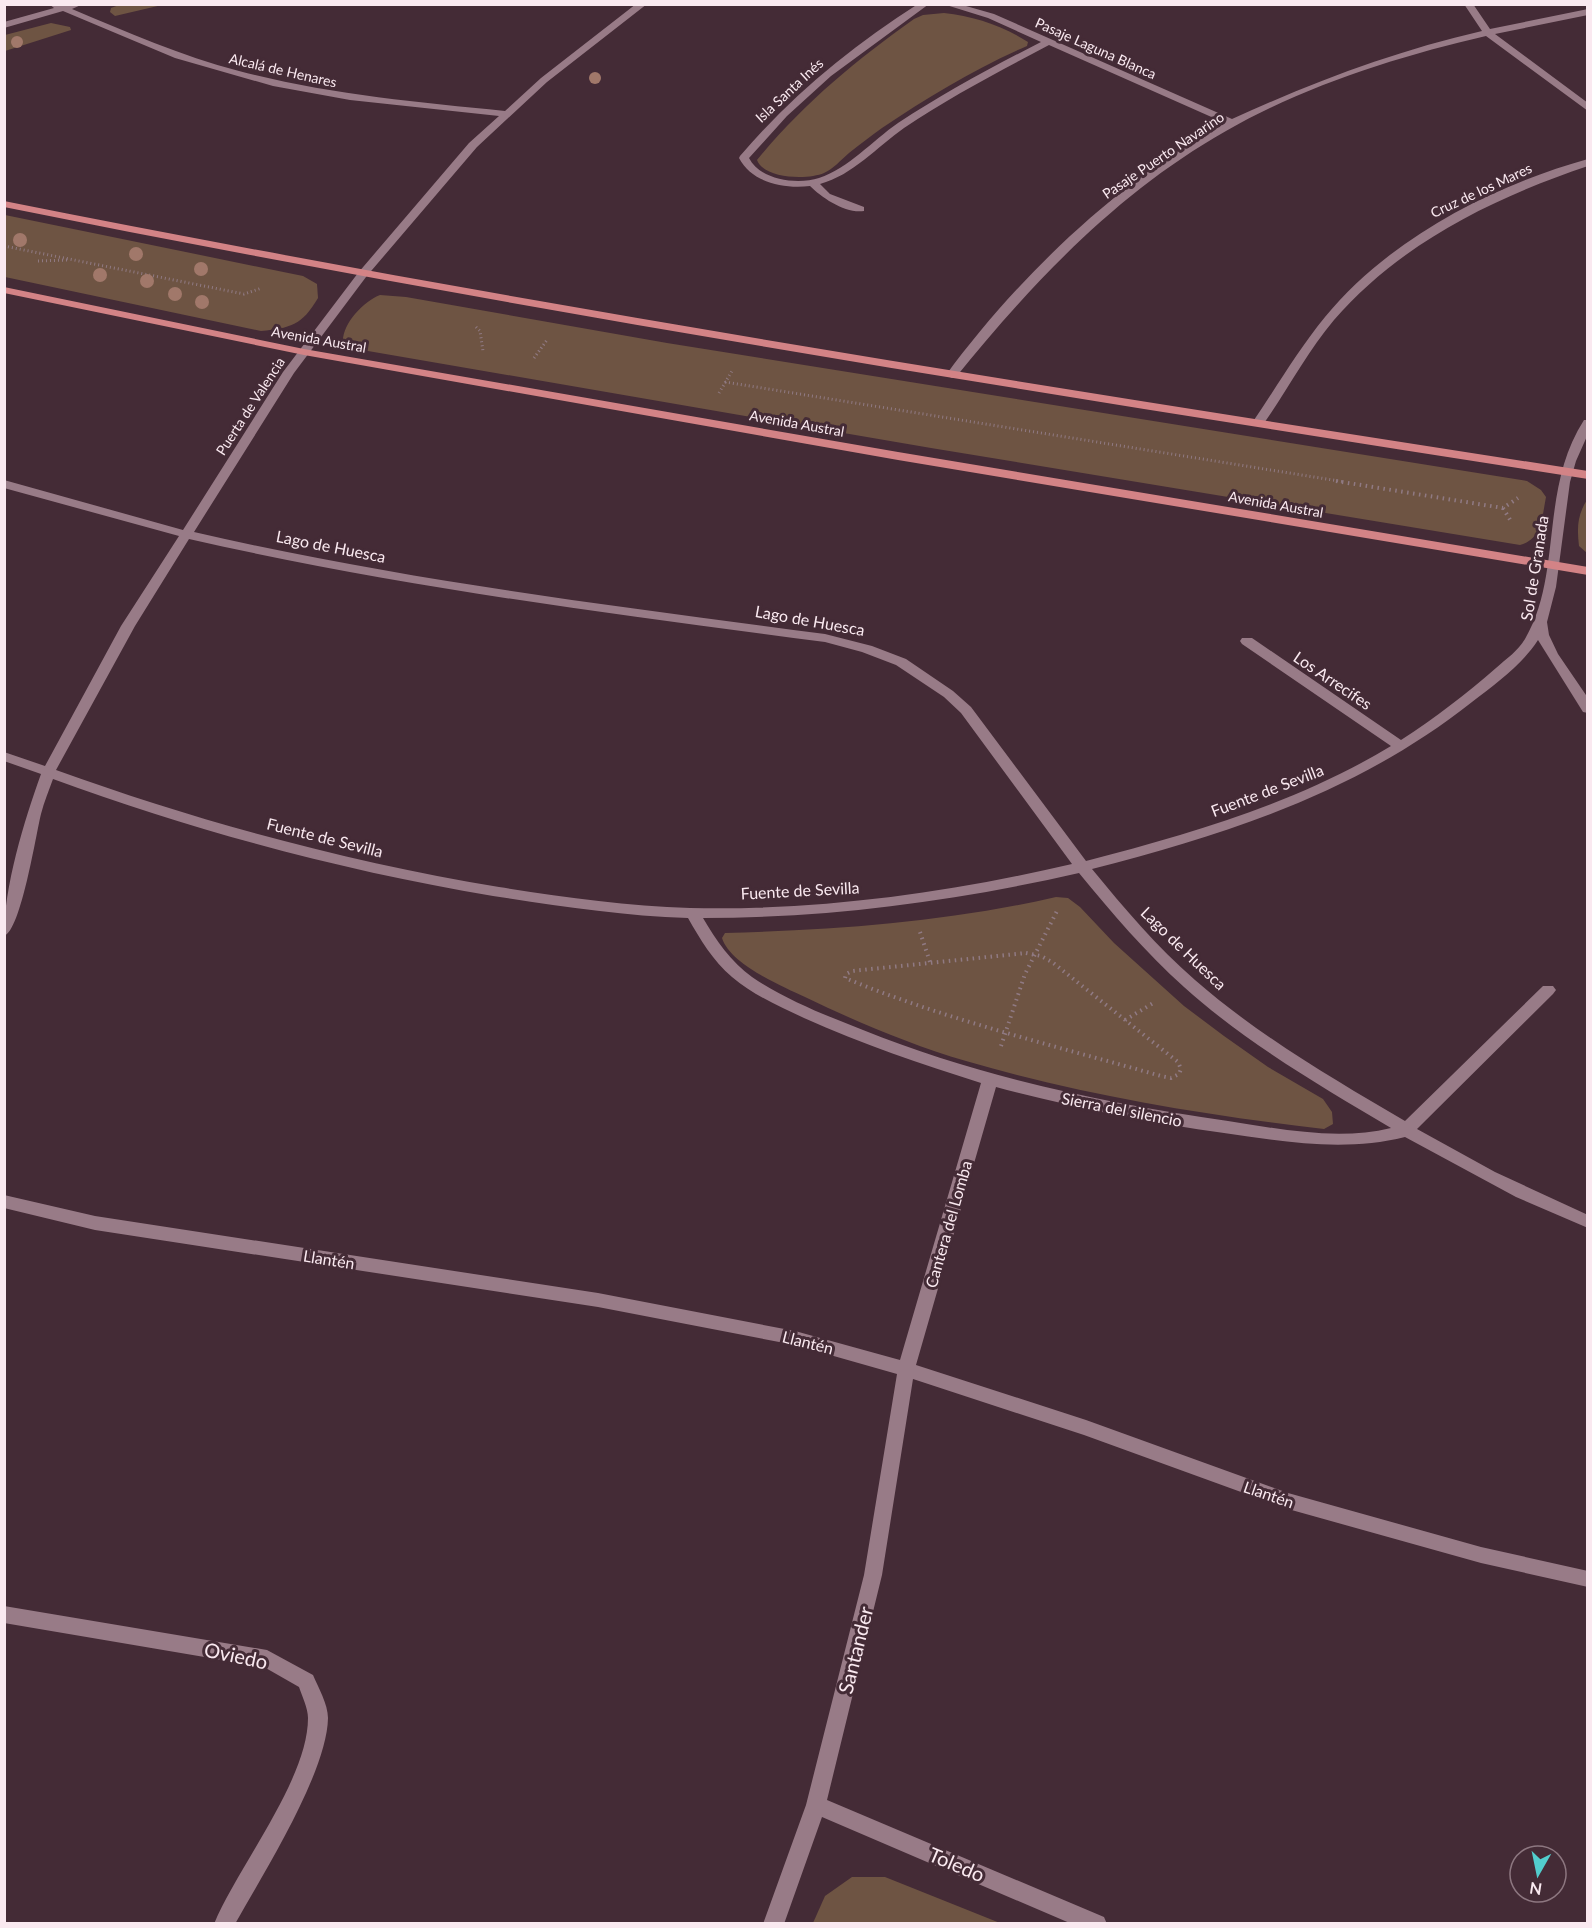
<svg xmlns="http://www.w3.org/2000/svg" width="1592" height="1928" font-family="Lato,sans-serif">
<rect width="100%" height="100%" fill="#442b36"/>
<g fill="#6e5443">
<polygon points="119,5 119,4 162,5 115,16 110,12 111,8"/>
<path d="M944,13c30,3 59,13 84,29l-1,4c-51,22 -99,51 -145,82 -11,8 -22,16 -33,25 -8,7 -16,16 -25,20 -16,7 -60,6 -67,-13 45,-55 99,-100 157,-141l9,-4z"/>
<polygon points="51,23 70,27 71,30 5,51 5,35"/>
<path d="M5,215l298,61 14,8 1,14c-16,27 -27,30 -57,33l-256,-54z"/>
<path d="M380,295l26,2 261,46 860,138 14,9 5,7c-4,20 -4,42 -26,48l-589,-97 -563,-97 -16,-4 -9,-6c0,-18 21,-40 37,-46z"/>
<path d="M1587,500v53l-8,-7c-2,-17 -2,-31 8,-46z"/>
<path d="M1056,897l12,1 12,9 34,36 70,63 40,30 44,31 55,32 9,13 1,12 -9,5c-120,-14 -242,-34 -358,-68 -55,-16 -109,-39 -161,-64 -24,-11 -75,-33 -83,-59l3,-5c111,-3 223,-11 331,-36z"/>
<polygon points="852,1877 885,1877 1000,1923 813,1923 825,1896"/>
</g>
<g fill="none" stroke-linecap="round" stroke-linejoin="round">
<g stroke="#907a83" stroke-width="3" stroke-dasharray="1 3" stroke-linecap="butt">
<polyline points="4,246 244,294 262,288"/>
<polyline points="38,261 67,260"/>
<polyline points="476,327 480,331 483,351"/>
<polyline points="534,358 547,340"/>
<polyline points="725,382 1345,482"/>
<polyline points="719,393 732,371"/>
</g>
<g stroke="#907a83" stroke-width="4" stroke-dasharray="1.5 4.5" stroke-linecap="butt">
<polyline points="1336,481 1503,508 1518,498"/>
<polyline points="1503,508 1512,523"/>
<polyline points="920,932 930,962"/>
<path d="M1026,953l15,3 11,6 126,100 3,7 -2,5 -8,4 -10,-2c-105,-30 -215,-56 -316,-98l1,-4 6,-3z"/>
<polyline points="1125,1020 1155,1002"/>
<polyline points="1001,1046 1025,974 1058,909"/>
</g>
<g fill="#987b87" fill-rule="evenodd">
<path d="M49,4h34l-11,5c55,23 109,47 167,62 86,23 176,31 266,40l36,-33 95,-74h11l-100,78 -70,65 -111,130 -72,96 -100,159c208,48 419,74 631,102l47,12 34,13 47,32 18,16 115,154c106,-28 211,-58 305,-115l-149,-102 -2,-3 2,-3h10l149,102c34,-22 65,-46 95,-72 10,-9 22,-17 29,-29 38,-65 14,-149 59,-219h4v14l-12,27 -6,21 -14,105 -9,35 2,13 9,19 30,44v15l-5,-1 -45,-72c-16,25 -43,44 -66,62 -114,90 -241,131 -380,167 32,39 65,78 103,111 63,55 138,99 210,141l138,-135h10l3,4 -3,4 -136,135 78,43 93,43v13l-72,-31 -111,-60c-60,15 -120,5 -181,-4 -77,-11 -153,-26 -228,-46l-80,278 170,55 202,73 193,54 107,24v16l-107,-24 -193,-54 -204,-74 -171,-56 -31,196 -55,225 277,117 3,7h-35l-250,-107 -38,107h-21l43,-119 58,-230 33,-201 -102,-29 -197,-38 -503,-77 -91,-22v-13l91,21 503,77 197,38 105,29 81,-277c-60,-19 -119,-39 -177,-65 -25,-12 -51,-23 -72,-41 -19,-16 -32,-38 -44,-59 -66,-2 -130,-12 -195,-22 -150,-25 -298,-65 -440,-117 -4,11 -9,23 -12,35 -5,20 -20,117 -37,122 0,-49 20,-115 37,-162l-37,-13v-9l41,14 76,-140 58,-90 -175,-48v-8l179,50 100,-158 75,-99 111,-130 30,-27 -149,-16 -77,-14 -98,-28 -112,-47 -59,17v-6l50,-14zM189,539c210,48 423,75 636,103l37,10 34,13 48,32 17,16 111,151c-124,29 -254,47 -382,44 -64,-2 -128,-11 -191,-21 -151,-25 -299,-65 -443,-117l79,-144zM1079,873c33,40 66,79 105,114 61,55 136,99 207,141 -53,13 -111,1 -163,-7 -125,-18 -248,-44 -365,-91 -38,-15 -77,-30 -111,-53 -21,-15 -36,-37 -49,-59 126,0 253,-17 376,-45z"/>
<path d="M918,4h11l-98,72 -44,40 -38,42c11,22 48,27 70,20 30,-10 53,-37 79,-55 46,-30 94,-56 143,-81l-53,-24 -45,-14h16l35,10 238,105c81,-37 163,-68 250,-88l-18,-27h9l17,25 98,-20v6l-93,19 93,69v8l-102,-75c-87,20 -182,50 -260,95 -108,61 -193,151 -270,246l-4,1 -6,-3c72,-98 172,-194 279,-252l-176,-78c-49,26 -99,52 -145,83 -27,19 -51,47 -84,56l10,10 34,13v4c-18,3 -42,-13 -54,-25 -26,3 -58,-3 -71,-28l1,-2c52,-61 111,-109 178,-152z"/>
<path d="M1588,159v7c-95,32 -187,77 -254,154 -27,32 -47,71 -72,106h-8l-2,-3c24,-35 46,-73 73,-106 64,-78 166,-131 263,-158z"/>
<path d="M4,1606l263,44 46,25c5,12 15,29 15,43 -1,55 -65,156 -93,206h-21c24,-58 94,-144 94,-206 0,-10 -6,-22 -9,-31l-35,-20 -260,-44z"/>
</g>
<g fill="#d38386" fill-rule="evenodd">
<path d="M4,201c526,105 1054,188 1584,270v8c-530,-83 -1058,-166 -1584,-272z"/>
<polygon points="4,287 304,349 898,452 1588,567 1588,575 898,460 304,355 4,293"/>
</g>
</g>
<g fill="#a1786a">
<circle cx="17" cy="42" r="6"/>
<circle cx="595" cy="78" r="6"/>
<circle cx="20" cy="240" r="7"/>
<circle cx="136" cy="254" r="7"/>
<circle cx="201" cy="269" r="7"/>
<circle cx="100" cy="275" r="7"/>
<circle cx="147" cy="281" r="7"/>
<circle cx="175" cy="294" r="7"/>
<circle cx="202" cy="302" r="7"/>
</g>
<g text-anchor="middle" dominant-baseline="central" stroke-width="6" stroke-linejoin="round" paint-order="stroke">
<g font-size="14" fill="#fae9f0" stroke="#442b36">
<text transform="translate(1096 48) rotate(24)">Pasaje Laguna Blanca</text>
<text transform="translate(283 70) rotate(13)">Alcalá de Henares</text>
<text transform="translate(789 90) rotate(-43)">Isla Santa Inés</text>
<text transform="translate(1163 155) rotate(-34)">Pasaje Puerto Navarino</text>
<text transform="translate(1481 190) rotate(-25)">Cruz de los Mares</text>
<text transform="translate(319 339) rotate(10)">Avenida Austral</text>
<text transform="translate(250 406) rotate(-57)">Puerta de Valencia</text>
<text transform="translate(797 423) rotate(10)">Avenida Austral</text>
<text transform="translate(1276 504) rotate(10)">Avenida Austral</text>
</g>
<g font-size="16" fill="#fae9f0" stroke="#442b36">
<text transform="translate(331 546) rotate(11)">Lago de Huesca</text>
<text transform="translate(1534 568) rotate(-81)">Sol de Granada</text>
<text transform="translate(810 620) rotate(10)">Lago de Huesca</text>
<text transform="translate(1333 680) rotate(34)">Los Arrecifes</text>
<text transform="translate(1267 790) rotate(-21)">Fuente de Sevilla</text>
<text transform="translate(325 837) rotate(14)">Fuente de Sevilla</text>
<text transform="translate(800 890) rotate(-3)">Fuente de Sevilla</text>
<text transform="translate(1184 948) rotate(44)">Lago de Huesca</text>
<text transform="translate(1122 1109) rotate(11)">Sierra del silencio</text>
<text transform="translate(948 1224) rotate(-74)">Cantera del Lomba</text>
<text transform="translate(329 1259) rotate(9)">Llantén</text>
<text transform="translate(808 1342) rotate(14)">Llantén</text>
<text transform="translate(1269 1494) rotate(19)">Llantén</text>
</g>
<g font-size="20" fill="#fae9f0" stroke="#442b36">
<text transform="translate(855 1650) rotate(-76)">Santander</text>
<text transform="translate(236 1655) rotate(12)">Oviedo</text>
<text transform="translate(957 1864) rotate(23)">Toledo</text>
</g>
</g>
<rect width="1592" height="1928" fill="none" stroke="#fae9f0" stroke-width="12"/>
<g transform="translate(1538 1874) rotate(189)"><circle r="28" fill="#442b36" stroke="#8d7780" stroke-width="1.5"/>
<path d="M0-4.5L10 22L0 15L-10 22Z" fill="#52cdcd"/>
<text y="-9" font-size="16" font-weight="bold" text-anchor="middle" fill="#fae9f0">N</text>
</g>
</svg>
